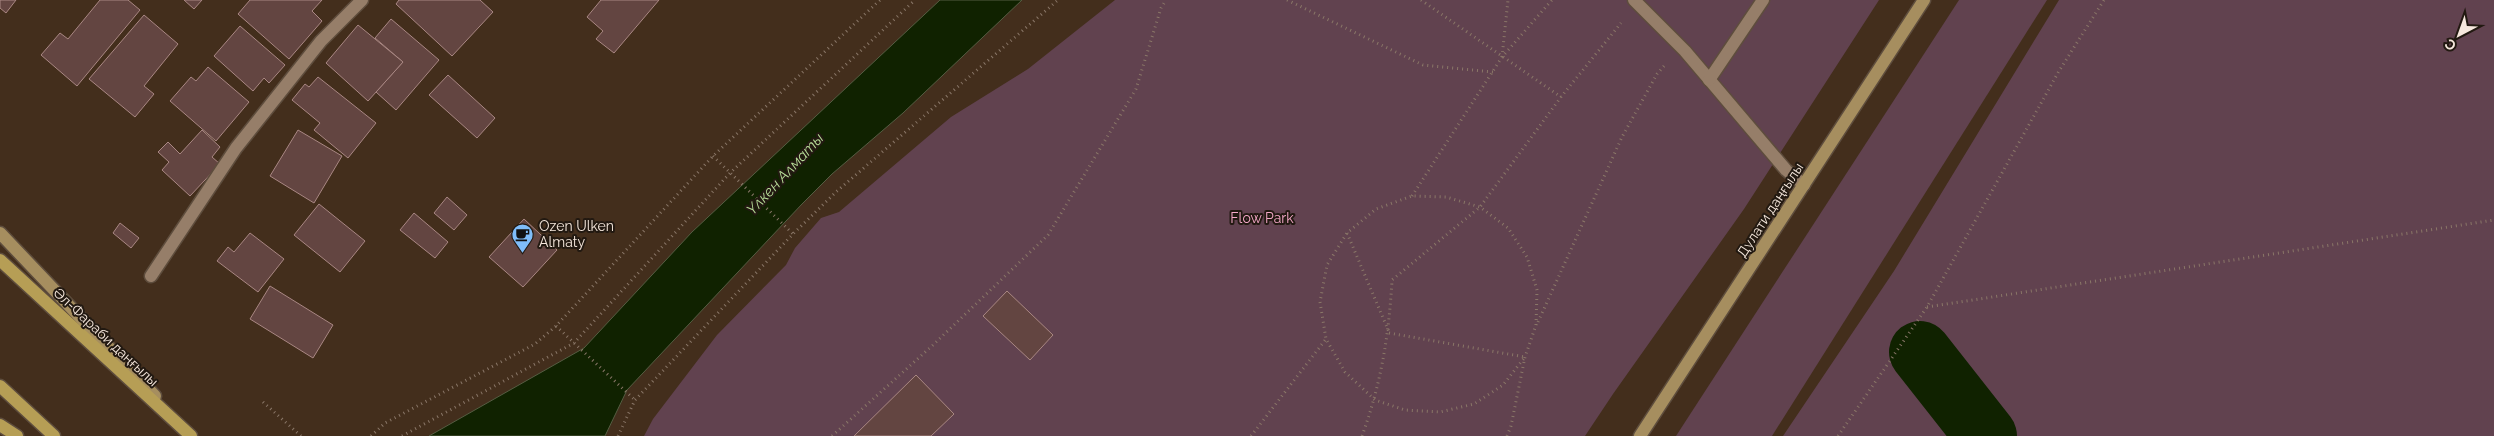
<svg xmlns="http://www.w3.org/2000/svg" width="2494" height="436" font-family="Raleway,sans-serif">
<rect width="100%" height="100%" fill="#432e1c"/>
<g fill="#61424f">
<polygon points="1115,0 1879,0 1744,209 1613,394 1585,436 644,436 653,419 717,335 786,265 795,248 821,218 839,212 951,117 1028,69"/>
<polygon points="1959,0 2047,0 1772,436 1676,436"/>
<polygon points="2059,0 2494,0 2494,436 1783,436 1894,271"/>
</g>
<polygon fill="#102200" stroke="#555d42" points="940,0 1022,0 903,113 832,174 802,204 627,390 605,436 429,436 584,348 692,232"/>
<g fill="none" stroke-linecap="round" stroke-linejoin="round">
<polyline stroke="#102200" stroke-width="62" points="1920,352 1986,436"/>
</g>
<g fill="#634541" stroke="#a98783">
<polygon points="0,0 16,0 6,13 0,8"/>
<polygon points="100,0 128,0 140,10 77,86 41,55 60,33 68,39"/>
<polygon points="184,0 202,0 194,9"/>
<polygon points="250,0 322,0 312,11 322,21 289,59 238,14"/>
<polygon points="399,0 480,0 493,12 452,56 396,4"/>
<polygon points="601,0 659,0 614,53 596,39 603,31 587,17"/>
<polygon points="144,15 178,44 144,86 154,94 135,117 89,79"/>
<polygon points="391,19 439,60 396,110 376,92 403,62 375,38"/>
<polygon points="358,25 403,62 368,101 326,63"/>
<polygon points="240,26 285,65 269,83 264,78 253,91 214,56"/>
<polygon points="208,67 249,102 216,141 170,101 191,77 196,81"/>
<polygon points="448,75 495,118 477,138 429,95"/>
<polygon points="318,77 376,123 348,158 314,130 320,123 292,100 305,84 309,87"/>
<polygon points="202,130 220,147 212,157 220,164 190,196 162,170 169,162 158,152 168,142 180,154"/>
<polygon points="298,130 342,156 314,203 270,176"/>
<polygon points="447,197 467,215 454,230 434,213"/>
<polygon points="319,204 365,241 340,272 294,235"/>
<polygon points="414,213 448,242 435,258 400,230"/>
<polygon points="524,219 557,250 523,287 489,257"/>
<polygon points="120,223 139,238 131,248 113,233"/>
<polygon points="250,233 284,259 258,292 217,261 228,247 234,252"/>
<polygon points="270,286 333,325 313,358 250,319"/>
<polygon points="1007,291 1053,335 1030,360 983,316"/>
<polygon points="916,375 954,414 931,436 854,436"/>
</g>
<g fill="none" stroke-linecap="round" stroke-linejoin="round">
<defs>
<g id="lane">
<polyline points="1634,0 1685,51 1786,170 1804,185"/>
<polyline points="1709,80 1763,0"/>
<polyline points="151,276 236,148 321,41 362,0"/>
</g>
<g id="secondary">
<polyline points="0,233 155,396"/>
<polyline points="1640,436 1924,0"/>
</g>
<g id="primary">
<polyline points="0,260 191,436"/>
<polyline points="0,386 54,436"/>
<polyline points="0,425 17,436"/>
</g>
</defs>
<use href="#lane" stroke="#5e4d3d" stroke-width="15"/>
<use href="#secondary" stroke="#5e4d3d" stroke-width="15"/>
<use href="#primary" stroke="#5e4d3d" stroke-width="15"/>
<g stroke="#8a7768" stroke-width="3" stroke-dasharray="1 4" stroke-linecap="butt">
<polyline points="1287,0 1423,65 1493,72"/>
<polyline points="1421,0 1561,97"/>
<polyline points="1502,57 1508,0"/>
<polyline points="1412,196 1502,57 1552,0"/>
<polyline points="1347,233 1389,332"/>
<polyline points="1927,307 2494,220"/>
<polyline points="1538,322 1622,137 1657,74 1664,66"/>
<polyline points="556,326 635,400"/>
<polyline points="1389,333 1525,357"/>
<polyline points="263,402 301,436"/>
<polyline points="371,436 385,423 535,344 556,326 713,156 880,0"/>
<polyline points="402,436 574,343 730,173 915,0"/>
<polyline points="618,436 635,400 793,234 836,192 1058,0"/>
<polyline points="832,436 933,345 1048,235 1136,89 1161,8 1166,0"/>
<polyline points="1251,436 1326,339"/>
<path d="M1362,436c19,-52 27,-101 30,-156l88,-73 81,-110 60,-74"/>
<polyline points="1507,436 1511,426 1525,357 1536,325 1537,290 1527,257 1508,228 1480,207 1446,197 1412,196 1376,209 1347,233 1327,265 1320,302 1326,339 1345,372 1375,400 1405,410 1440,412 1474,404 1503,385 1525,357"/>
<polyline points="1838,436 1927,307 2059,71 2104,0"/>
</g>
<use href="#lane" stroke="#967e69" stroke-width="12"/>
<use href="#secondary" stroke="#a68e5f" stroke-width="12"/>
<use href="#primary" stroke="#b69e55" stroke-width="12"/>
<polyline stroke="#8a7768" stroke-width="3" stroke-dasharray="1 4" stroke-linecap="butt" points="713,156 793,234"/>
</g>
<defs>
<symbol id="cafe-pin" viewBox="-11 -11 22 30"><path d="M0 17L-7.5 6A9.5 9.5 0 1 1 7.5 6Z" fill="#7fbdfa" stroke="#221911"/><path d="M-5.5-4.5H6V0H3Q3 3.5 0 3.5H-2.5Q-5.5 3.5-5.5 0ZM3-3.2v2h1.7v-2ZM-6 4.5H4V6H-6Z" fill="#111"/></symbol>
</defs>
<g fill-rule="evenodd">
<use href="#cafe-pin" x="510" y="222" width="25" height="34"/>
</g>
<g text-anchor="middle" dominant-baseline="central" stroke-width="4" stroke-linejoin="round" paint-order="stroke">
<g font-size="14" fill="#f6e8dd" stroke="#221911">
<text transform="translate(1770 210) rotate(-57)">Дулати даңғылы</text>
<text transform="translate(106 337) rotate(43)">Әл-Фараби даңғылы</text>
</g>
<g font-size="14" fill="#f5a9c9" stroke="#221911">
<text x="1262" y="218">Flow Park</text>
</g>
<g font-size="14" fill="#f6e8dd" stroke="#221911" text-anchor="start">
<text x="539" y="226">Ozen Ulken<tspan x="539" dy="16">Almaty</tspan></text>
</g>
<g font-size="15" font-style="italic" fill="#b6db97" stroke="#221911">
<text transform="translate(785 174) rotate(-47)">Үлкен Алматы</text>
</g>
</g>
<g transform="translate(2459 35) rotate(221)" stroke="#221911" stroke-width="4" paint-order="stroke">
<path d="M0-4L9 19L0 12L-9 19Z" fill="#f6e8dd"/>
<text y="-8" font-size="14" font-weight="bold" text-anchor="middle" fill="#f6e8dd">С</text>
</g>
</svg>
